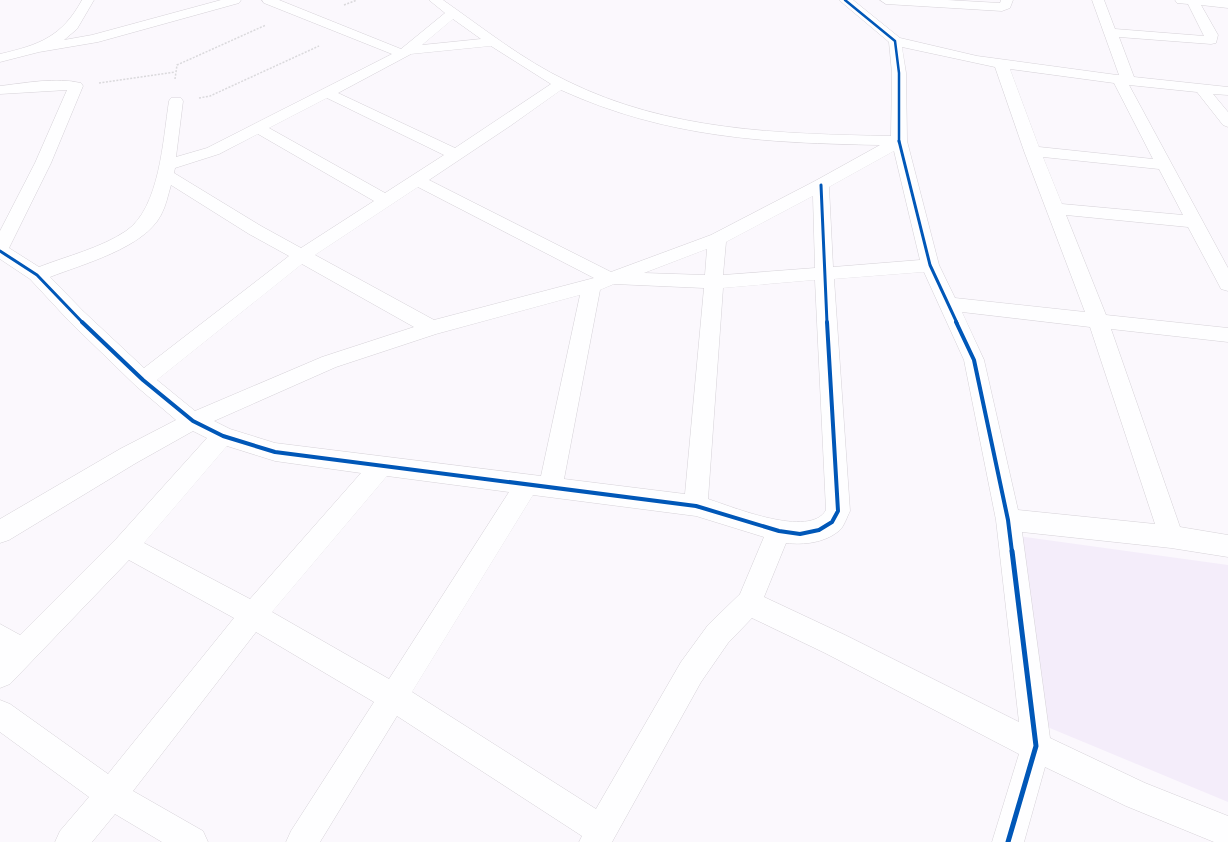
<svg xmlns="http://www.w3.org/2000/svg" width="1228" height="842" font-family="Karla,sans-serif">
<rect width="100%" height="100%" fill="#fbf8fd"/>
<polygon fill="#f4edfa" points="1011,535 1228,565 1228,802 1045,726"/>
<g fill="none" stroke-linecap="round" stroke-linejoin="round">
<defs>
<g id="street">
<path d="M82,0h12l-17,29 -13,11 28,-5 129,-35h20l-2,3 -141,39 -59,10 -39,10v-8c39,-9 62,-17 82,-54z"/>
<path d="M262,0h17l122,49 44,-36 -16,-13h14c40,28 80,60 124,81 101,50 213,53 324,55l1,-63 -3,-31 -50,-42h14l47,38 77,18 140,19h2l-27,-75h12l11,29 89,7 -16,-32 -11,-1 -2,-3h53v8l-27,-3 17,30 -2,8 -5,1 -92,-7 15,40 94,10v8l-15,-1 15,18v15l-5,-2 -26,-33 -68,-7 99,183v23l-7,-2 -2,-4 -31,-58 -122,-12 40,100 122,13v14l-117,-13 69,198 48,8v22l-57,-9 -149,-16 28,206 95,45 83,33v26h-14l-88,-36 -81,-39 -21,75h-32l27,-88 -194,-101 -73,-35 -24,25 -27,39 -89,160h-33l3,-6 -185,-120 -77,126h-34l5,-11 83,-129 -118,-70 -123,159 70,40 5,11h-46l-47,-28 -23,28h-37l5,-11 29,-34 -89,-65v-32l10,4 98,70 126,-156 -105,-58 -119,124 -10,4v-64l20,11 97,-97 90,-100 -14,-7 -57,32 -127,77 -9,3v-24l120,-70 56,-29 -40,-34 -67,-65 -39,-42 -30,-20v-28l35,-68 32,-73 -67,4v-8c26,-3 56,-9 81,-3l2,3 -32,77 -42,85 30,19c28,-11 62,-19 87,-36 34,-23 37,-92 43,-130l2,-3h10l2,3 -7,56 31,-9 185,-94 -128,-51zM453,19l28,20 -59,6zM491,46l60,38 -96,64 -117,-55 73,-39zM902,47l93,20 29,84 61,161 -130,-14 -16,-33 -32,-124 -1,-68zM1010,69l104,14 39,76 -114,-12zM561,90c106,48 205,53 319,55l-65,36 -104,54 -100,37 -182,-92 81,-54zM327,98l117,57 -59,38 -116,-65zM258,134l116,67 -73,47 -40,-22 -87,-53 1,-5 44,-14zM894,151l26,109 -87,7 -4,-80zM1043,157l116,12 24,46 -121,-11zM171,185l78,49 40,22 -145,112 -61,-57 -33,-34c33,-13 94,-29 111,-62 5,-9 7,-20 10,-30zM418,187l176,91 -160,42 -119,-65zM813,196l2,72 -92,7 3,-33zM707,249l-2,26 -61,-2zM302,264l112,63 -92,30 -127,54 -38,-31zM924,272l40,88 32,160 23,202 -174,-87 -81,-38 22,-54c18,2 39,0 54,-13 4,-4 7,-13 10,-19l-16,-232zM815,280l11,230c-16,29 -93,-3 -118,-11l15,-211zM614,284l90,4 -19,206 -121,-15 36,-189zM580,295l-39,181 -266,-33 -45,-14 -16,-8 122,-54 100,-33zM962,312l128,15 65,197 -137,-14 -34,-150zM227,446l48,15 86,12 -111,126 -106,-56zM387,476l122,16 -120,187 -117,-67zM533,495l163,21 68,21 -24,57 -32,31 -27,37 -85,147 -184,-117z"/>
<polygon points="880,0 947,0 1000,3 1001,0 1013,0 1010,8 1002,11 886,4"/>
</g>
</defs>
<use href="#street" stroke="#d6d2d8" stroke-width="1"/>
<g stroke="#dad9dc" stroke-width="1.5" stroke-dasharray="2 1.5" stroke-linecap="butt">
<polyline points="344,5 357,0"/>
<polyline points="175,79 177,65 266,25"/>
<polyline points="99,83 175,72"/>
<polyline points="199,98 210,96 319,46"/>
</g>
<use href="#street" fill="#fefeff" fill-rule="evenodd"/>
<defs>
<polyline id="cycleway-far3" points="845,0 895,41 899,73 899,142"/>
<g id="cycleway-far2">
<polyline points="899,141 930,265 957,323"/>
<polyline points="821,185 827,323"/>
<polyline points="0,251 37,275 83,323"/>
</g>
<g id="cycleway-far1">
<polyline points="82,322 143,380 193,421 223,436 275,452 696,506 779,531 800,534 819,530 832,522 838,511 827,322"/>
<polyline points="956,322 974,360 1008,520 1012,552"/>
</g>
<polyline id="cycleway" points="1008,842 1036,746 1012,551"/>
</defs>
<use href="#cycleway-far3" stroke="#fff" stroke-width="4"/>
<use href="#cycleway-far2" stroke="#fff" stroke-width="5"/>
<use href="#cycleway-far1" stroke="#fff" stroke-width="6"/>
<use href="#cycleway" stroke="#fff" stroke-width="8"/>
<use href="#cycleway-far3" stroke="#0057b8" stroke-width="2.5"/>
<use href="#cycleway-far2" stroke="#0057b8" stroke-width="3"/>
<use href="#cycleway-far1" stroke="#0057b8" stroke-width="4"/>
<use href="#cycleway" stroke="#0057b8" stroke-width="5"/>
</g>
</svg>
